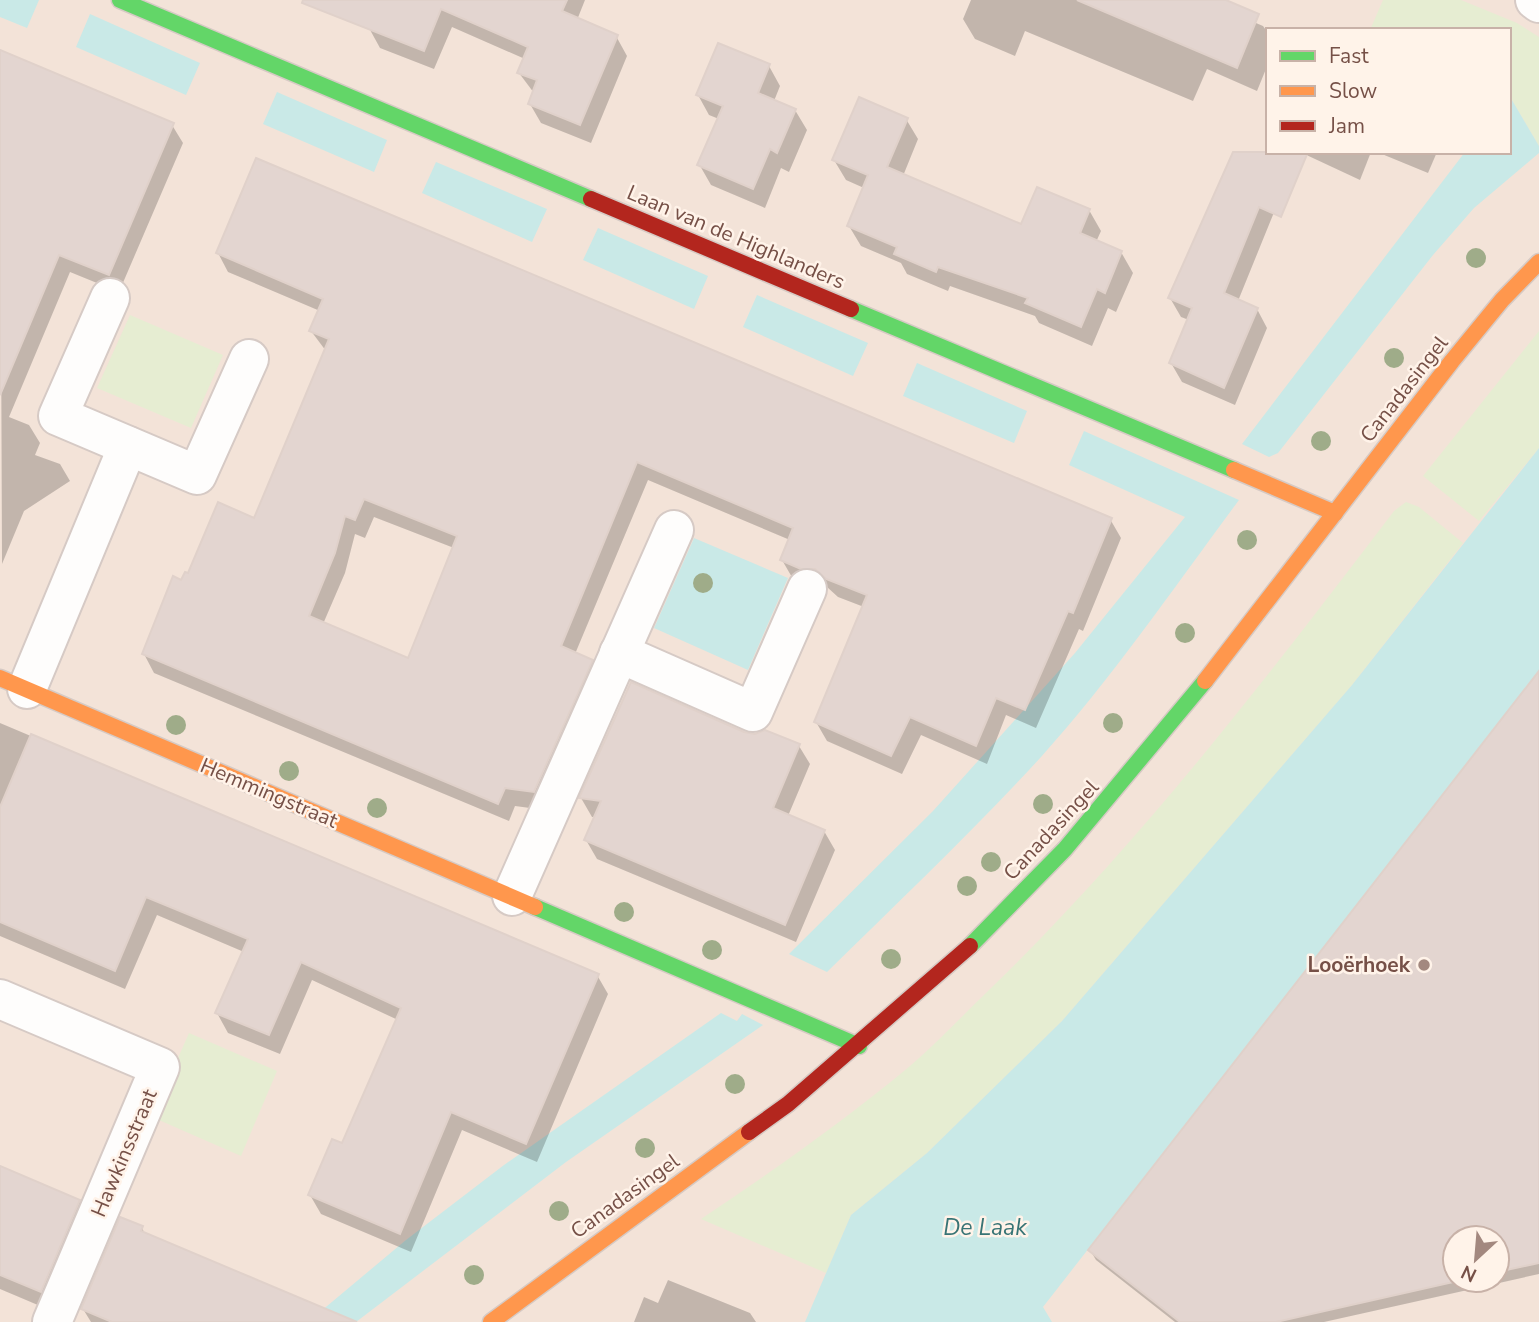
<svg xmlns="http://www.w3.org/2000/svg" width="1539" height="1322" font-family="'Nunito Sans',sans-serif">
<rect width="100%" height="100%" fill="#f7efe8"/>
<path fill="#f3e3d8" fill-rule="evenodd" d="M0,0h1539v1322h-1539zM1268,30h241v122h-241zM1455,1238h42v42h-42z"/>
<g fill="#e6edd2">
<polygon points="1383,0 1461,0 1517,23 1539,37 1539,146 1509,95 1509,30 1370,30"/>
<polygon points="130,315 223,355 191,428 97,388"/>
<polygon points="1539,331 1539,448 1479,521 1423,476"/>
<path d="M1406,502l13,5 44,36 -111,142 -290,336 -135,132 -76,62 -25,58 -125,-54c72,-48 143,-98 209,-153 27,-23 52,-50 77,-74 152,-147 279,-313 407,-481z"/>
<polygon points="189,1033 277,1071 241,1156 152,1117"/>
</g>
<g fill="#c9e9e7">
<polygon points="0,0 39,0 27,28 0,17"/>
<polygon points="90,14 200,63 186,95 76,47"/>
<polygon points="277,92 387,140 374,172 263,124"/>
<polygon points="1509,95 1539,146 1539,153 1474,208 1433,255 1278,453 1269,457 1242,444 1465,152 1509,152"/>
<polygon points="436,162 547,209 532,242 422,193"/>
<polygon points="598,228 708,276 694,309 583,260"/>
<polygon points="757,295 868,343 853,376 743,327"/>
<polygon points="917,363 1027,411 1014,443 903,396"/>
<path d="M1084,431l155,69c-64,86 -126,177 -198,257 -68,74 -142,144 -214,215l-38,-18 144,-143 142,-158 110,-136 -116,-52z"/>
<polygon points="1539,448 1539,679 1534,678 1043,1307 1052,1322 805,1322 851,1215 927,1153 1062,1021 1352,685"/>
<polygon points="694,538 788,578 748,670 654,628"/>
<polygon points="721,1013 737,1021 742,1014 763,1025 566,1162 356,1322 308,1322 406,1240 504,1165"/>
</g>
<g fill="#0003" fill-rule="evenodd">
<polygon points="380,0 585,0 577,20 616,36 627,56 591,143 541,123 530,104 534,93 519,73 525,59 452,27 434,69 380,48 369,28"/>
<polygon points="971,0 1202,0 1263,26 1268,33 1268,64 1257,91 1207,69 1193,101 1025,31 1015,56 975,39 963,19"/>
<polygon points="0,52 172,125 183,143 119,292 70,272 9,417 29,425 40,443 35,455 60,464 70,481 24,511 2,564"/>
<polygon points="769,66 780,86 774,101 795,110 807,130 789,172 781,168 765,208 711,185 699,164 719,119 709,115 698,95"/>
<polygon points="906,119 918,139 903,176 1022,226 1089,210 1101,231 1096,242 1121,252 1133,273 1116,312 1108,308 1092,346 1039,323 1035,316 950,286 948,291 907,274 901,263 861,246 849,226 864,188 846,180 834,160"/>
<polygon points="1300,152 1371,152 1360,180"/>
<polygon points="1377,152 1437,152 1428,173"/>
<polygon points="1229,164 1279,200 1238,301 1257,309 1267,328 1235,405 1182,382 1171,363 1189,320 1181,317 1170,298"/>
<path d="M218,253l892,266 11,19 -38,93 -4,-2 -43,99 -30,-13 -19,49 -66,-29 -19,39 -75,-33 -11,-19 48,-115 -26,-10 -11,-10h-14l-20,-8 -11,-19 8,-20 -142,-60 -73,174 16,7 11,19 -57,130 -30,-4 -6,15 -355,-148 -10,-19 38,-72 73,-61 71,-170 -15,-20 9,-20 -92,-39zM374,517l80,31 -45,112 -86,-36 22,-51 10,-39 10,4z"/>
<polygon points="632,684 744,734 799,746 810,764 788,816 824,831 835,850 796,942 597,859 586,840 596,817 592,817 581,798"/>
<path d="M1539,694v580l-215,48h-149l-79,-62 -6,-10zM1455,1238h42v42h-42z"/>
<polygon points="0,723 597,975 608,994 537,1162 462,1130 411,1252 321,1214 310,1195 343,1146 398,1020 312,980 280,1054 228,1033 217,1013 244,952 157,915 125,989 0,936"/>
<polygon points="0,1168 79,1201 90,1222 52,1311 0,1289"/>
<polygon points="142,1228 146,1236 237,1322 91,1322 83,1309"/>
<polygon points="668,1280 750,1313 756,1322 634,1322 644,1297 658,1303"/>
</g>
<g fill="#e3d5d0" stroke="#e0d1ca" stroke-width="2" fill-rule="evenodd">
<polygon points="303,0 567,0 562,11 618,35 580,125 528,104 537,80 517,73 528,47 441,9 424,51 302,3"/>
<polygon points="1077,0 1226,0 1259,14 1237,68"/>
<polygon points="718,43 770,64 758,93 796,109 777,153 770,149 753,189 697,165 723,106 696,95"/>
<polygon points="0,50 174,123 109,275 59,255 0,395"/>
<polygon points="859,97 908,118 887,167 1021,224 1037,187 1090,209 1080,233 1122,251 1105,293 1097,289 1081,327 1025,303 1028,298 938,267 936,272 894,254 897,247 847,226 868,175 832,160"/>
<polygon points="1233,152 1308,152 1281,217 1259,207 1224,293 1258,308 1224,388 1169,363 1192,308 1168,298"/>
<path d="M256,158l856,360 -39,95 -5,-2 -43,99 -29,-12 -20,48 -66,-29 -19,39 -77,-34 53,-127 -41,-16 -11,-10h-14l-21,-9 13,-32 -156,-66 -76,184 32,14 -59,132 -29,-4 -7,16 -356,-150 31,-78 8,4 4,-8 3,1 30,-71 36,16 75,-179 -20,-8 14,-32 -107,-46zM364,499l93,37 -49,122 -99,-42 26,-63 10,-37 10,4z"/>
<polygon points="1539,671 1539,1263 1497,1272 1497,1238 1455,1238 1455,1280 1462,1280 1276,1322 1180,1322 1088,1250"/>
<polygon points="631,682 744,732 755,734 765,730 800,744 773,808 825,830 785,925 584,840 601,801 579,798"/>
<polygon points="31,734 599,974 526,1144 451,1112 400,1234 308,1195 332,1139 342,1143 401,1008 301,962 269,1035 215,1013 248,939 146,897 115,971 0,922 0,807"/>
<polygon points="0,1166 80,1200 41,1292 0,1275"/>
<polygon points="120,1217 143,1226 141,1231 357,1322 112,1322 81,1309"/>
</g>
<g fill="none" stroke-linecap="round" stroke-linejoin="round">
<defs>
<g id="street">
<polyline points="1535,0 1539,3"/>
<polyline points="110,298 58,416 197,475 249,359"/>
<polyline points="619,653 753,712 807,589"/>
<polyline points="27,689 128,446"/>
<polyline points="512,896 674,530"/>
<polyline points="0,999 160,1067 52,1322"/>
</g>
<g id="fast">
<polyline points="120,0 591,199"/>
<polyline points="851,309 1234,470"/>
<polyline points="535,907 859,1046"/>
<polyline points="970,946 1065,849 1205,681"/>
</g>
<g id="slow">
<polyline points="1234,470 1335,513"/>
<polyline points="0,678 535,907"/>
<polyline points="1205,681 1452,361 1502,300 1539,262"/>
<polyline points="491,1322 749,1132"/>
</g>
<g id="jam">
<polyline points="591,199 851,309"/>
<polyline points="749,1132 788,1104 970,946"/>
</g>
</defs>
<use href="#street" stroke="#d6cac5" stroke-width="42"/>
<use href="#fast" stroke="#d6cac4" stroke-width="19"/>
<use href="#slow" stroke="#d6cac4" stroke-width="19"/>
<use href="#jam" stroke="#d6cac4" stroke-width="19"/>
<use href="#street" stroke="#fefdfc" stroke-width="38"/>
<use href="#fast" stroke="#63d668" stroke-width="16"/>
<use href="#slow" stroke="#ff974d" stroke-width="16"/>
<use href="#jam" stroke="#b3261e" stroke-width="16"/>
</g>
<g fill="#9fac89">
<circle cx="1476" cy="258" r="10"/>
<circle cx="1394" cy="358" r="10"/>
<circle cx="1321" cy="441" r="10"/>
<circle cx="1247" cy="540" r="10"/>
<circle cx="703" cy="583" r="10"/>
<circle cx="1185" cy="633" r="10"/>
<circle cx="1113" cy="723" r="10"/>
<circle cx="176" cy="725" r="10"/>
<circle cx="289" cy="771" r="10"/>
<circle cx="1043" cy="804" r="10"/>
<circle cx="377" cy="808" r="10"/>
<circle cx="991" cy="862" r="10"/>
<circle cx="967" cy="886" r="10"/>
<circle cx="624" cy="912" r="10"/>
<circle cx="712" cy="950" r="10"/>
<circle cx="891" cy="959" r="10"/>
<circle cx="735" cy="1084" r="10"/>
<circle cx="645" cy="1148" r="10"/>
<circle cx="559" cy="1211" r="10"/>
<circle cx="474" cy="1275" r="10"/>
</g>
<circle fill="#a3887f" stroke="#fff3e9" stroke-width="2.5" cx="1424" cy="965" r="7"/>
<g text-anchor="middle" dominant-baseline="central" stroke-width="5" stroke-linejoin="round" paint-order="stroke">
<g font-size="21" fill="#765047" stroke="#fff3e9">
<text transform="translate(736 237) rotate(23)">Laan van de Highlanders</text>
<text transform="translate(1404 389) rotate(-52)">Canadasingel</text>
<text transform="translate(269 793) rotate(23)">Hemmingstraat</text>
<text transform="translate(1051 830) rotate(-47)">Canadasingel</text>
<text transform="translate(124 1153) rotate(-67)">Hawkinsstraat</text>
<text transform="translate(625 1196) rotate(-36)">Canadasingel</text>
</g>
<g font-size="21" font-weight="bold" fill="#765047" stroke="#fff3e9" text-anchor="end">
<text x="1410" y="965">Looërhoek</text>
</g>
<g font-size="23" font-style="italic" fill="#387475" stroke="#fff3e9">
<text x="985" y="1227">De Laak</text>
</g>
</g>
<rect x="1266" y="28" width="245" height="126" fill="#fff3e9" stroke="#c8b2a8" stroke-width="2"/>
<rect x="1280" y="51" width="35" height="10" fill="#63d668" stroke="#c8b2a8" stroke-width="2"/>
<text x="1329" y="63" font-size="21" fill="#765047">Fast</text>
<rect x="1280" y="86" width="35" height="10" fill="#ff974d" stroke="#c8b2a8" stroke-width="2"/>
<text x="1329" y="98" font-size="21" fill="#765047">Slow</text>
<rect x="1280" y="121" width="35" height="10" fill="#b3261e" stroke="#c8b2a8" stroke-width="2"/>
<text x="1329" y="133" font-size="21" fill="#765047">Jam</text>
<g transform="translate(1476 1259) rotate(206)"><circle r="33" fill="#fff3e9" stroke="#c8b2a8" stroke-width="2"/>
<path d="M0-5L12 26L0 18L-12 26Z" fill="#a3887f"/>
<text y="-10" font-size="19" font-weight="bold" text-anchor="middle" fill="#765047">N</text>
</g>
</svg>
